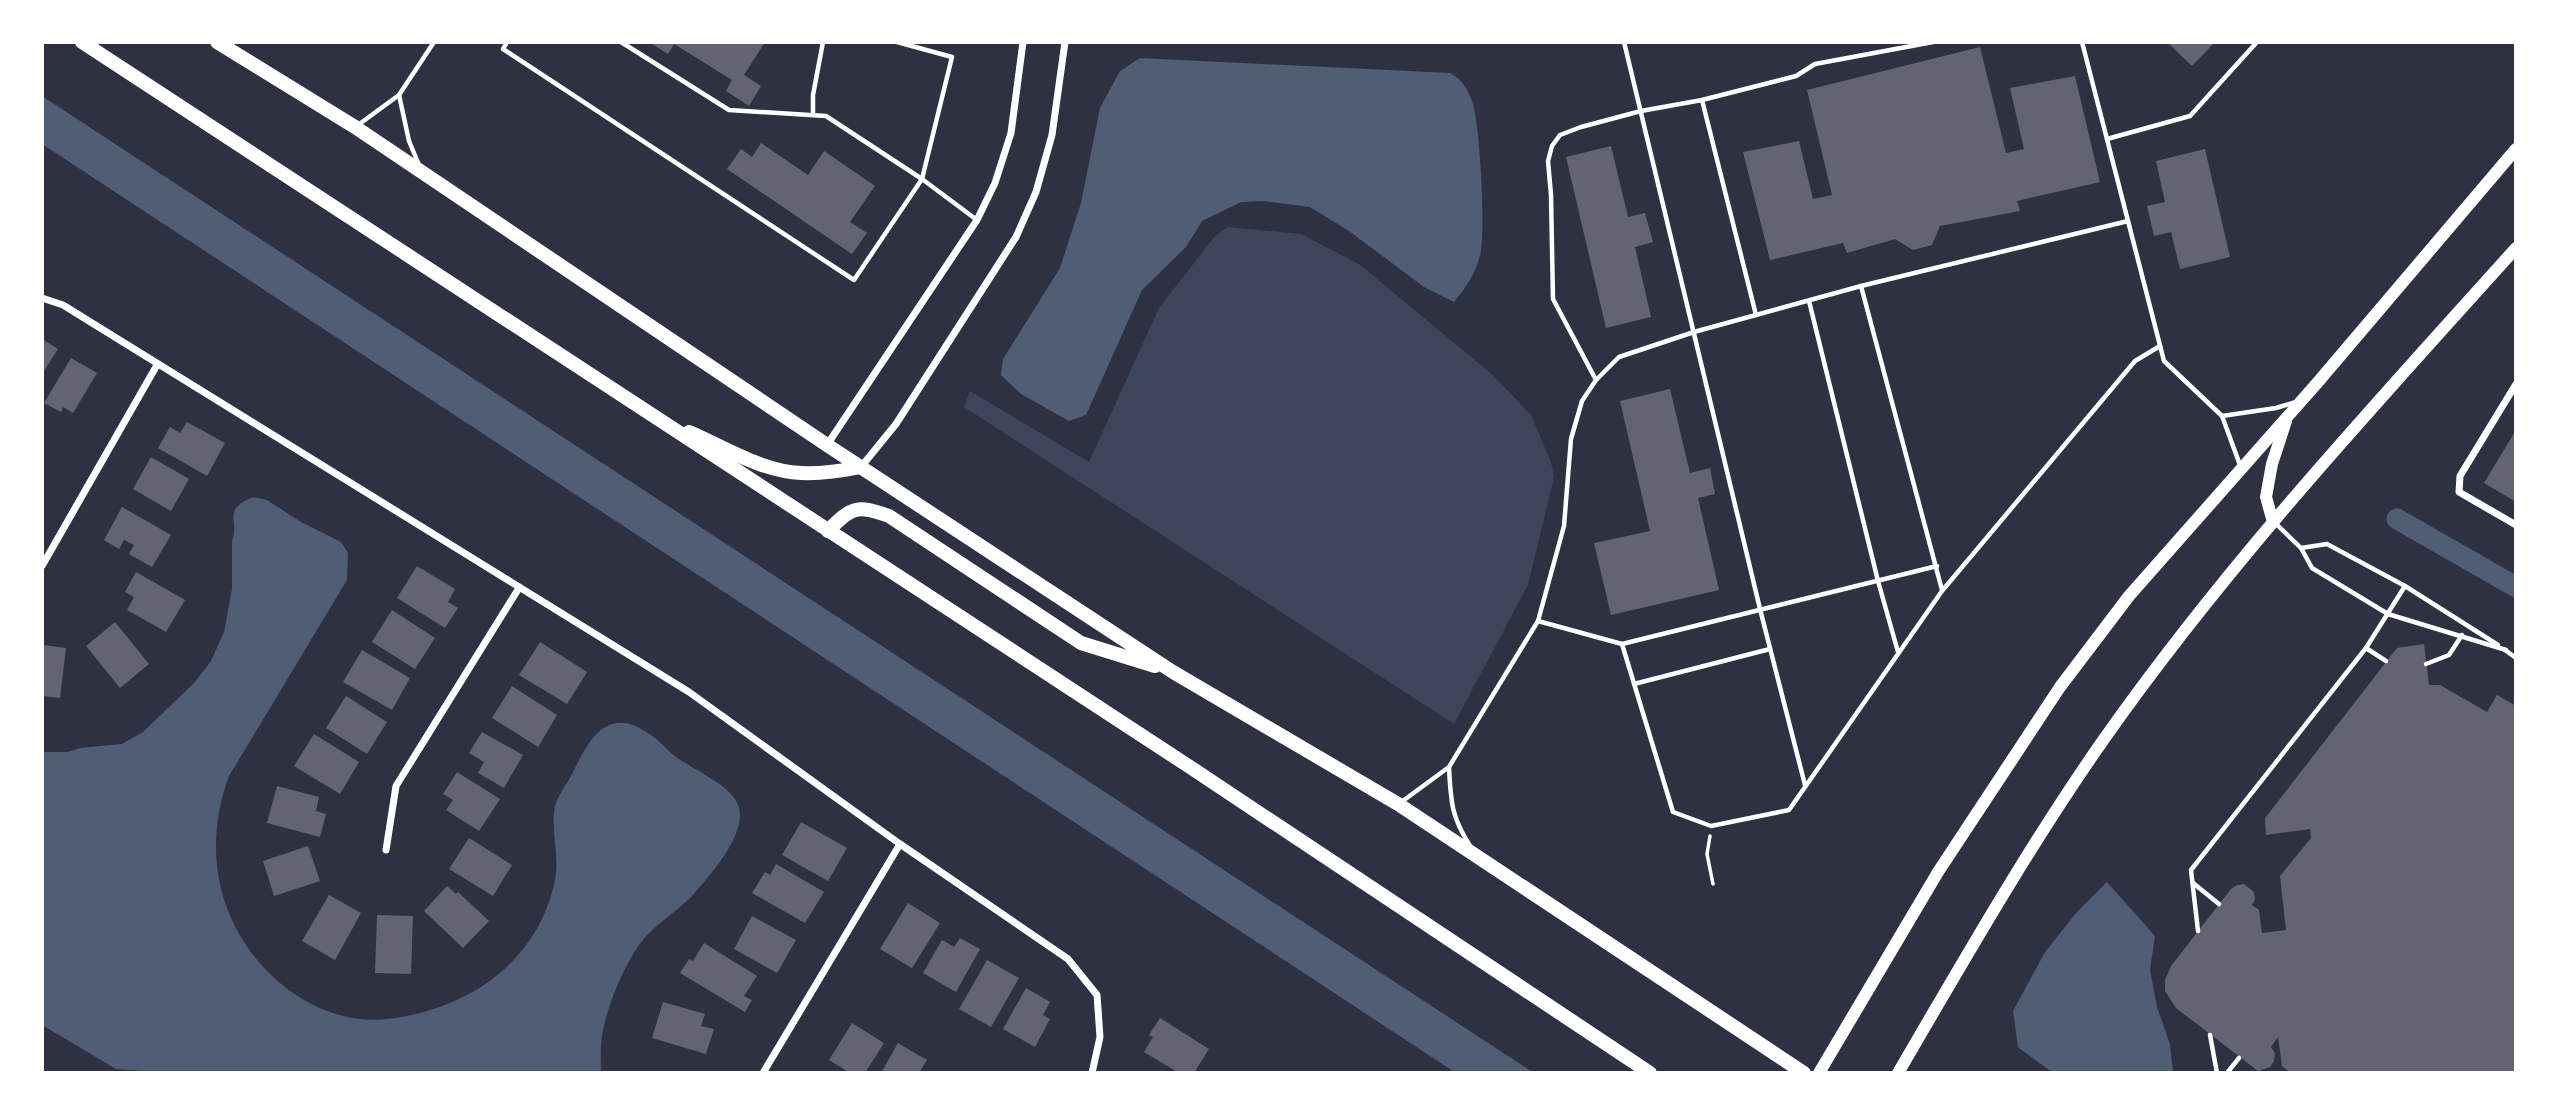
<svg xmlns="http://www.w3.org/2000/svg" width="2558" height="1115" font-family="Poppins,sans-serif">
<rect width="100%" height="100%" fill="#2d3142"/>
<polygon fill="#3c4559" points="1228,227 1301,234 1359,264 1493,375 1531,415 1551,462 1554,477 1528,585 1454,724 964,407 970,391 1089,462 1159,308 1215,236"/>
<g fill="#4f5d75">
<path d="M1140,58l310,15c12,6 17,15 22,28 8,20 14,134 8,155 -5,19 -14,31 -26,46l-30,-15 -75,-56 -39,-24 -47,-6 -22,1 -39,19 -16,26 -44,43 -56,125 -17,6 -48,-27 -20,-19 2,-16 57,-91 21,-65 19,-95 20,-37z"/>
<polygon points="42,96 1534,1073 1456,1073 42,144"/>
<path d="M253,497l14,3 34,22 40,20 7,11 -1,27 -118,196c-24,65 -15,132 29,185 31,37 80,64 129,58 80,-9 151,-56 168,-139 5,-26 -5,-51 0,-74 3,-11 12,-22 17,-32 17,-34 34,-69 76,-41 9,6 15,12 23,20 18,16 58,29 67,52 11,27 -28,70 -45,90 -16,17 -40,30 -54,50 -17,25 -32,61 -37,91 -2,12 -1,25 -1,37h-424l-61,-4 -74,-44v-273h25l13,-4 42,-4 21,-12 52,-50 16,-21 13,-29 8,-43v-48c8,-20 -11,-31 21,-44z"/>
<polygon points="2107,882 2155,936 2150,970 2157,1007 2170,1044 2173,1073 2053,1073 2018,1047 2013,1011 2045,952 2077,912"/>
</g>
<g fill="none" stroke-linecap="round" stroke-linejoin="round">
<polyline stroke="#4f5d75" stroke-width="21" points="2397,519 2516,587"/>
</g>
<g fill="#626471">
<polygon points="649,42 765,42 744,75 761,86 749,106 726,91 732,80 674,44 668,54"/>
<polygon points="2167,42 2215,42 2192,66"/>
<polygon points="1980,47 2006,153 2024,149 2010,88 2075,76 2100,182 2017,201 2020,211 1940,226 1932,245 1913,250 1895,239 1847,253 1843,243 1770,260 1743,152 1799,141 1813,199 1832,195 1807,90"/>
<polygon points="761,143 808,175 824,151 875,186 850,222 867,233 852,254 727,169 741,149 752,157"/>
<polygon points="1611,146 1628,217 1645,213 1653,242 1635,247 1651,317 1606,328 1566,157"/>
<polygon points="2205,149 2230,257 2180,269 2171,232 2154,236 2147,206 2165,202 2156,161"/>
<polygon points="42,339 58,349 42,374"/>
<polygon points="71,358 97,373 73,413 63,407 61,412 44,403"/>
<polygon points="1670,389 1690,473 1710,468 1715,494 1698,498 1719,590 1611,615 1594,543 1650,531 1620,401"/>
<polygon points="187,422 225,443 207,476 158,448 170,427 180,433"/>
<polygon points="2516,430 2516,502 2484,483"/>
<polygon points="151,457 189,479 171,511 133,489"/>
<polygon points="122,507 171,535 152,567 129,554 134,545 124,540 119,549 104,540"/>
<polygon points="417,566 455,589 448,602 458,608 445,628 397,598"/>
<polygon points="136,572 185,600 166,632 127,610 134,597 125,592"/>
<polygon points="392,610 435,638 415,669 372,642"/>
<polygon points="115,622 149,664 120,688 86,646"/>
<polygon points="540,642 587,672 567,704 519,675"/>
<polygon points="2424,644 2429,685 2440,685 2487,712 2497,695 2516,706 2516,1073 2291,1073 2282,1066 2278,1037 2271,1047 2275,1053 2274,1061 2270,1067 2258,1071 2176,1008 2165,991 2165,980 2171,966 2231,889 2237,885 2244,884 2254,892 2255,899 2252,905 2259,910 2262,933 2286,930 2280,876 2311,838 2310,829 2266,835 2265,818 2397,648"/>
<polygon points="43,645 66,648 60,698 42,696"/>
<polygon points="362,650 410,678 392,710 343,682"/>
<polygon points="512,686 557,715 538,747 492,718"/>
<polygon points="346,696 387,722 367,754 326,728"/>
<polygon points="482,732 523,755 504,788 478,773 484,762 469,753"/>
<polygon points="314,734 359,762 340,794 294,766"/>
<polygon points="457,772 500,799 479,831 446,810 453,800 443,794"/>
<polygon points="277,786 319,797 316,811 326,814 320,837 267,823"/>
<polygon points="801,822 847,848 828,881 782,855"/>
<polygon points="469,838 512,865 493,896 449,869"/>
<polygon points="308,846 320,881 274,896 263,861"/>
<polygon points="776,864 824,892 805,923 752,893 765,872 770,875"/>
<polygon points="447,886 456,894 458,892 489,921 463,948 424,911"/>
<polygon points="329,895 361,913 335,960 302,941"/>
<polygon points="908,903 940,923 912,968 880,949"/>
<polygon points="377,915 413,916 411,974 375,973"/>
<polygon points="752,916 796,940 777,973 734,949"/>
<polygon points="960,938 980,949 956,992 923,973 942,940 954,947"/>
<polygon points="704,943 757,976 744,996 752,1000 745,1012 680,973 689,959 693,961"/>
<polygon points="987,960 1019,978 991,1027 959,1009"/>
<polygon points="1026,988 1050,1002 1043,1015 1050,1019 1035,1047 1003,1029"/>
<polygon points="663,1002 705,1014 701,1026 714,1029 706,1054 652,1038"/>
<polygon points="1160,1018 1209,1049 1194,1073 1179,1073 1144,1052 1153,1037 1149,1035"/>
<polygon points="852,1023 884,1043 865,1073 850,1073 829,1060"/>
<polygon points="898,1043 927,1060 919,1073 881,1073"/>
</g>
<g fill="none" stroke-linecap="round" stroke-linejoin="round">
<polyline stroke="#fff" stroke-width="3.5" points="1710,836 1707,854 1713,884"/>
<g stroke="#fff" stroke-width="4.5">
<polyline points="507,42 503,49 854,280 922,179 952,57 897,42"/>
<polyline points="621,42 729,110 826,116 922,179 977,220"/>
<polyline points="1624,42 1760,609 1805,785"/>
<polyline points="2082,42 2164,361 2222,416 2240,465"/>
<polyline points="399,95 409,141 419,165"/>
<polyline points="1702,100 1796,76 1815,64 1933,42"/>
<polyline points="813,115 813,95 823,42"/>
<polyline points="358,125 399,95 434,42"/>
<polyline points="2107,139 2190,116 2257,42"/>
<polyline points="1861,286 1942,590"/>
<polyline points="1809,301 1878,581 1898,652"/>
<polyline points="1596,380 1553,299 1551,195 1548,161 1552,146 1560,135 1581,127 1641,111 1702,100 1756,315"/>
<polyline points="2222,416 2276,408 2296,402"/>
<polyline points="2274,522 2301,548 2312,568 2388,614 2506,650"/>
<polyline points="2301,548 2327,544 2405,586 2498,645"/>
<polyline points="1538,621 1622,644 1937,566"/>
<polyline points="1622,644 1673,812 1711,826 1789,810 1942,591 2135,361 2160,346"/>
<polyline points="2366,648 2386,661"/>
<polyline points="2505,650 2516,658"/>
<polyline points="2426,664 2449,655 2462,635"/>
<polyline points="1634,684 1770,649"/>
<path d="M1449,768c2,34 2,48 21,78"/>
<polyline points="1400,803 1449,767 1538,621 1564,526 1571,439 1582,401 1596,380 1619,357 1694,332 1861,286 2128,221"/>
<polyline points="2193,883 2219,904"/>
<polyline points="2198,931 2191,870 2366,648 2405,586"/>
<polyline points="2210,1035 2217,1073"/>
<polyline points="2227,1073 2239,1058"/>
</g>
<g stroke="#fff" stroke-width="7">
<polyline points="42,298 63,305 689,692 900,844 1068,959 1097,995 1100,1037 1092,1073"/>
<polyline points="2516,384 2460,476 2459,492 2516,525"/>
<polyline points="827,445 977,220 995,183 1011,133 1023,42"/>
<polyline points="861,467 896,424 1016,237 1036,192 1052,135 1065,42"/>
<polyline points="42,566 157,365"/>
<polyline points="386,850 396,786 519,588"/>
<polyline points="763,1073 900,844"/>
</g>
<g stroke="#fff" stroke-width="12">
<polyline points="2273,522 2266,497 2272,464 2286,421"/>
<polyline points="1819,1073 1938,872 2060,687 2129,596 2318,382 2516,149"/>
<path d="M1898,1073c66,-113 131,-227 206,-334 123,-175 269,-332 412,-491"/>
</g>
<g stroke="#fff" stroke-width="14">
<polyline points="82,42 1187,765 1650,1073"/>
<polyline points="217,42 355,127 827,445 1173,672 1398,804 1804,1073"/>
<path d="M689,432c35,15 74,40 112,41 21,1 40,-2 60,-6"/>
<path d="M828,531c24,-25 29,-26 61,-15l192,127 74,23"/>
</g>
</g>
<rect width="2558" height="1115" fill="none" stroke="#ffffff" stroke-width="88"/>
</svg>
